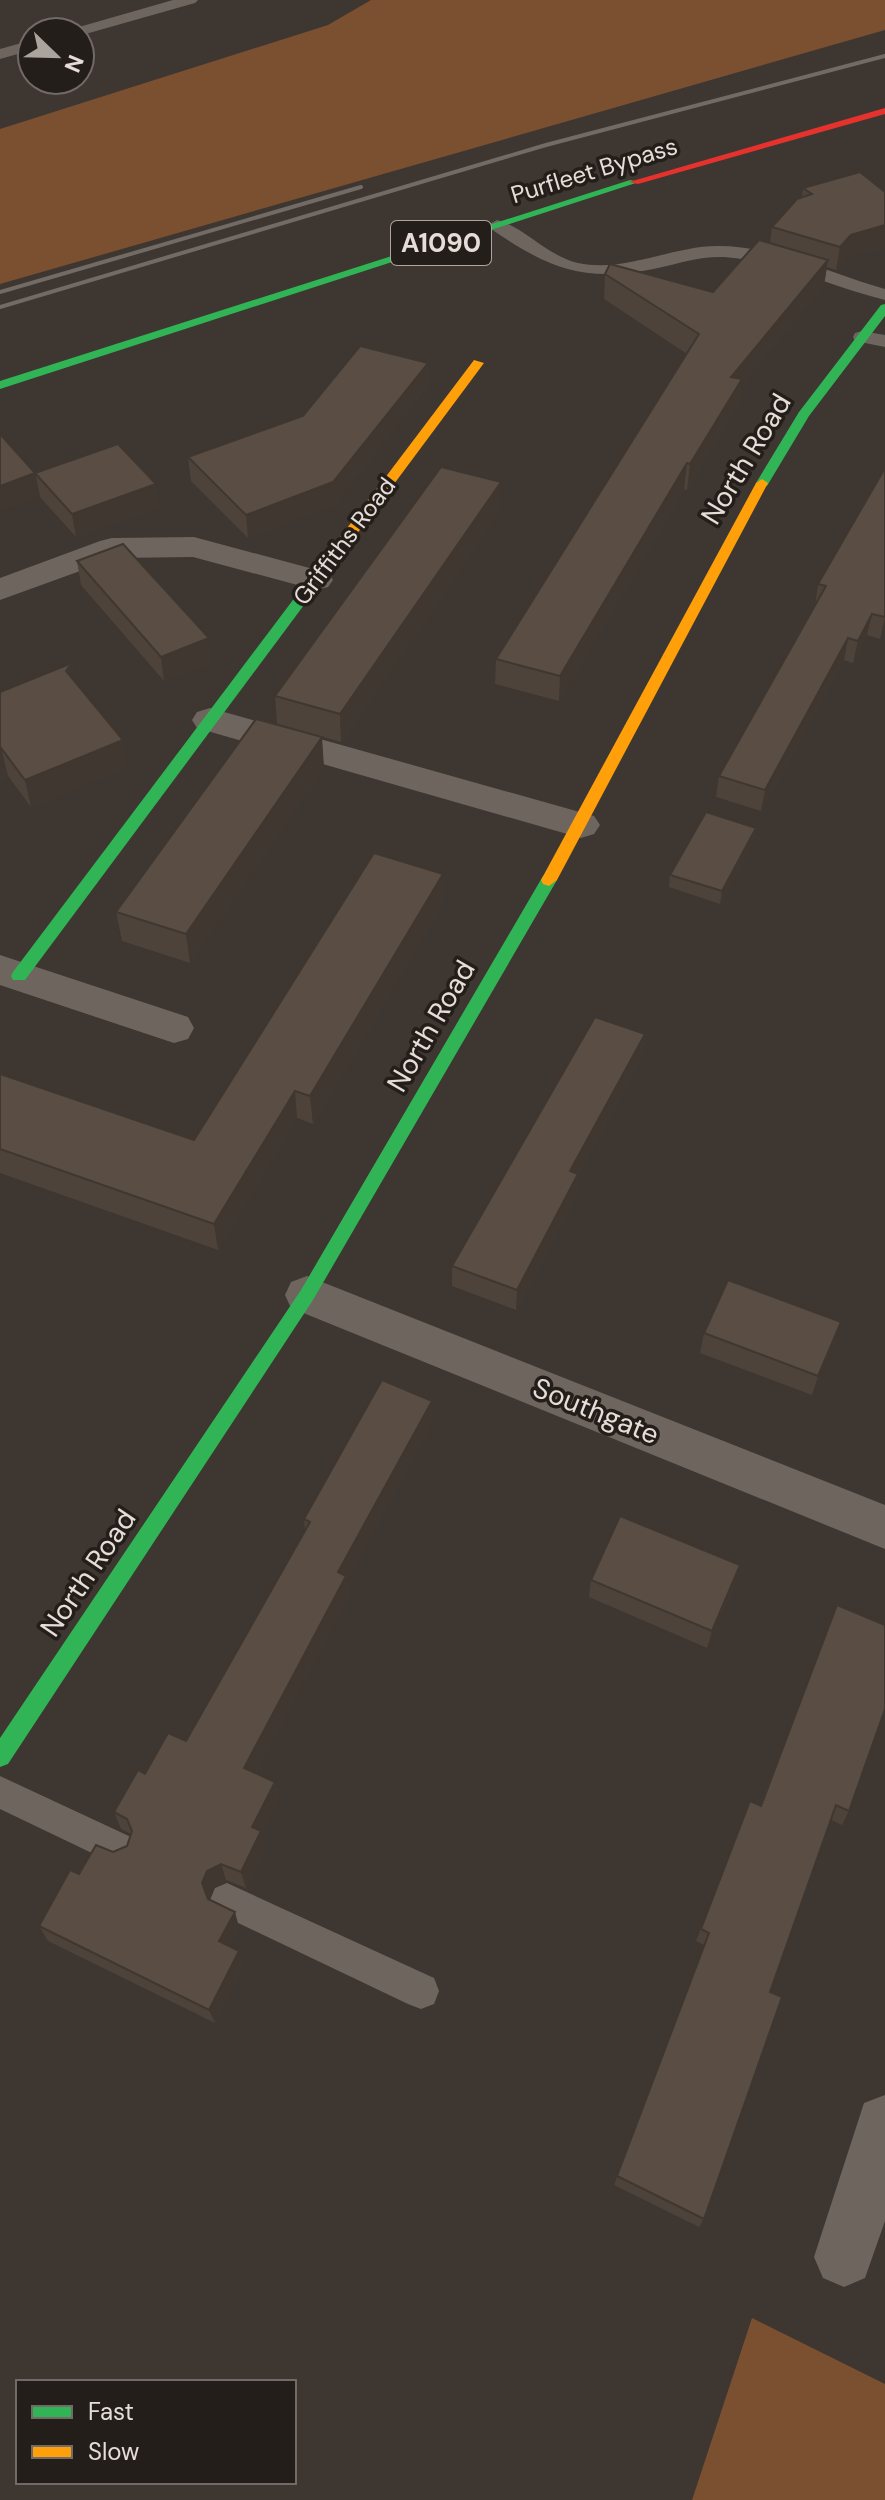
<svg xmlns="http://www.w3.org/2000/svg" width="885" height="2500" font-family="'DM Sans',sans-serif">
<rect width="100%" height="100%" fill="#3d3631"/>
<g fill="#7a5031">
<polygon points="371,0 885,0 885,30 0,284 0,129 328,25"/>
<polygon points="752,2318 885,2384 885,2500 692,2500"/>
</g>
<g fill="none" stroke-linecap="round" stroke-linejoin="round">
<g fill="#6e655f" fill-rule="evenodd">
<polygon points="173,0 198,0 195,3 82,35 80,32 69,32 72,29"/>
<polygon points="32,40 32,50 0,59 0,49"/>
<path d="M497,220c28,7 50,36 81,43 48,10 93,-17 140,-17 57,0 114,28 167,43v11c-54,-13 -105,-39 -161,-43 -23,-1 -44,6 -66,11 -73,15 -107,2 -167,-39l-3,-4z"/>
<polygon points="862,331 885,335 885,347 855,341 853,337 855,333"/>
<polygon points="0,1776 131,1837 136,1849 131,1861 119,1866 0,1809"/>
<polygon points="227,1883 434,1978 439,1991 434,2004 421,2009 408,2004 215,1912 210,1900 215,1888"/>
</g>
<g fill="#6e655f" fill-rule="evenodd">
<polygon points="194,537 328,573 333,580 328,587 316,590 193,557 116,558 0,600 0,578 100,541 112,538"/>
<polygon points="210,708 594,816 600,825 594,834 581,838 197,728 192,720 197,712"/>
<polygon points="0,955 188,1017 194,1028 188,1039 174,1043 0,985"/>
<polygon points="307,1276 885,1505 885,1549 291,1308 285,1295 291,1282"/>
<polygon points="885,2095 885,2221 865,2278 844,2287 823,2278 814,2257 864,2103"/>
</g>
<g fill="#30b455" fill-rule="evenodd">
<polygon points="630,180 639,182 0,389 0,381"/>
<polygon points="885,304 885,316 809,416 767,486 757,486 756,483 799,412 881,305"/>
<polygon points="331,555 336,556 336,562 25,980 13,980 11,976 13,972 326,556"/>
<polygon points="549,874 557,880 313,1300 8,1764 0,1767 0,1738 301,1290 543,876"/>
</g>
<g fill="#ff9f0a" fill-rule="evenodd">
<polygon points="474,360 484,363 336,562 326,562 326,556"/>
<polygon points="762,479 768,483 557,880 549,886 543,884 541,880 756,483"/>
</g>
<polygon fill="#e5322d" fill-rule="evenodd" points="885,108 885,114 638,184 629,182"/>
<g stroke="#716a65" stroke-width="4">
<polyline points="0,292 361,187"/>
<polyline points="0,307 546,145 885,56"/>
</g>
</g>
<g fill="#4d433a">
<polygon points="803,188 885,192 885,247 847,257 836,270 827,267 824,285 741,386 739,404 687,490 684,489 559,701 495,684 496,659 687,354 604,299 605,274 713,292 770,243 772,227 802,197"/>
<polygon points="428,386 334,505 248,538 191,481 188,457"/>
<polygon points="885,468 885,629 880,639 867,635 853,663 844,660 761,811 716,797 719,776 815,606 818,584"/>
<polygon points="35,473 159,507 76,537 40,497"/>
<polygon points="500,510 341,742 277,724 275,696"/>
<polygon points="77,561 212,662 164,681 81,585"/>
<polygon points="72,663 76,684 127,767 31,807 8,776 0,785 0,692"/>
<polygon points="324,767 190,963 122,941 116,912"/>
<polygon points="756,828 754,840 720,904 669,887 670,875"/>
<polygon points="443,902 313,1124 297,1118 218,1250 0,1173 0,1074 194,1140"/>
<polygon points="645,1034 642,1056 578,1174 576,1195 516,1310 452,1286 452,1266"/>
<polygon points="841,1322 834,1342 812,1395 700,1353 704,1333"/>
<polygon points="432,1424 347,1580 348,1596 255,1773 275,1782 279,1800 262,1833 265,1847 246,1888 226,1880 212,1887 208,1898 239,1927 229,1946 243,1966 215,2023 48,1941 39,1926 79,1874 113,1852 127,1846 131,1834 121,1829 114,1812 145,1774 186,1741 305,1531 304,1519"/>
<polygon points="740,1565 735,1583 707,1648 589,1597 591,1580"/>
<polygon points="837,1605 849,1811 842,1825 831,1820 770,1992 704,2219 699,2227 614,2185 704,1945 696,1941 750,1801 760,1806"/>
</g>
<g fill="#3f3730">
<polygon points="885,225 885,247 847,257 836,270 840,247 851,235"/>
<polygon points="828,260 824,285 741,386 739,404 687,490 690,464 731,377"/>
<polygon points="428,363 428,386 334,505 248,538 246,515"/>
<polygon points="687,463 684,489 559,701 560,676"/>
<polygon points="35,473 40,497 0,511 0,486"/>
<polygon points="501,482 500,510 341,742 340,714"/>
<polygon points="156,484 159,507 76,537 72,514"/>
<polygon points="872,614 867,635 853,663 858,641"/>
<polygon points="885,617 885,629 880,639"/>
<polygon points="209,638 212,662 164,681 161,657"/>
<polygon points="848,638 844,660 761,811 765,790"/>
<polygon points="72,663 78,691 66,671"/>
<polygon points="322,737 324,767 190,963 186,934"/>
<polygon points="123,740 127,767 31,807 25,780"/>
<polygon points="1,748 8,776 0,785 0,750"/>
<polygon points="756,828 754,840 720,904 722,891"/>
<polygon points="443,874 443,902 313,1124 310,1096"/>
<polygon points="645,1034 642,1056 568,1192 570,1171"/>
<polygon points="295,1091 297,1118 218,1250 214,1224"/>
<polygon points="578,1174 576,1195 516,1310 517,1290"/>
<polygon points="841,1322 834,1342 812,1395 818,1376"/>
<polygon points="432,1401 432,1424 347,1580 348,1596 248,1786 244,1768 338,1572"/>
<polygon points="740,1565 735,1583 707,1648 712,1631"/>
<polygon points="275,1782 279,1800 262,1833 265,1847 246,1888 241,1872 252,1827"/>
<polygon points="221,1864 226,1880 212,1887 207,1899 202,1883 207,1871"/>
<polygon points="235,1912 239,1927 224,1956 219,1941"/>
<polygon points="239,1951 243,1966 215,2023 209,2010"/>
</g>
<g fill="#5a4e44" stroke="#3f3730" stroke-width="2">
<polygon points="860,172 885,192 885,225 851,235 840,247 772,227 797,199 812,194 803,188"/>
<polygon points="759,240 828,260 731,377 742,379 690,464 687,463 560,676 496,659 699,334 605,274 610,264 713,292"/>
<polygon points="360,346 428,363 333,482 246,515 188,457 303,416"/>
<polygon points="0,434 35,473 118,444 156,484 72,514 35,473 0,486"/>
<polygon points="441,467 501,482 340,714 275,696"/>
<polygon points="885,468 885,617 872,614 858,641 848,638 765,790 719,776 826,586 818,584"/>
<polygon points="123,544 209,638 161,657 77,561"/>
<polygon points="72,663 66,671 123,740 25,780 1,748 0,750 0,692"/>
<polygon points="256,719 322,737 186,934 116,912"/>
<polygon points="706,812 756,828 722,891 670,875"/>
<polygon points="374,853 443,874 310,1096 295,1091 214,1224 0,1149 0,1074 194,1140"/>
<polygon points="595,1017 645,1034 570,1171 578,1174 517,1290 452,1266"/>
<polygon points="728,1280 841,1322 818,1376 704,1333"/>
<polygon points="382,1380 432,1401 338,1572 346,1576 244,1768 275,1782 252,1827 261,1831 241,1872 221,1864 207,1871 202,1883 208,1899 235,1912 219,1941 239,1951 209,2010 39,1926 70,1870 79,1874 96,1845 113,1852 127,1846 132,1831 127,1819 114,1812 138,1770 145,1774 168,1733 186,1741 310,1522 304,1519"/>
<polygon points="620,1516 740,1565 712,1631 591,1580"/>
<polygon points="837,1605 885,1625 885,1709 849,1811 836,1805 770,1992 782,1997 704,2219 617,2176 709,1933 701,1929 750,1801 761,1806"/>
</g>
<g text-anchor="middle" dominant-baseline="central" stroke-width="7" stroke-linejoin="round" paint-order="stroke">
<g font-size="24" fill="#e6ddd8" stroke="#241e1a">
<text transform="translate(594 170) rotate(-17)">Purfleet Bypass</text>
<text transform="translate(344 541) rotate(-53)">Griffiths Road</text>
</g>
<rect fill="#241e1a" stroke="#aca49f" stroke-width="2" x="391" y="221" width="100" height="44" rx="6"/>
<g font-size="26" font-weight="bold" fill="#e6ddd8">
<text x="441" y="243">A1090</text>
</g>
<g font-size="28" fill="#e6ddd8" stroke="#241e1a">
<text transform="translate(746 459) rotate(-59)">North Road</text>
<text transform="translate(431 1026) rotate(-60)">North Road</text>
<text transform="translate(596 1411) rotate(22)">Southgate</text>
<text transform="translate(88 1573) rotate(-56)">North Road</text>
</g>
</g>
<rect x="16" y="2380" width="280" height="104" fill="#241e1a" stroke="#726a66" stroke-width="2"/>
<rect x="32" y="2406" width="40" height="12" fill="#30b455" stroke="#726a66" stroke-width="2"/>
<text x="88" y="2420" font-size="24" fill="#e6ddd8">Fast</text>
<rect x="32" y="2446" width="40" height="12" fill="#ff9f0a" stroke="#726a66" stroke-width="2"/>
<text x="88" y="2460" font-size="24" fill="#e6ddd8">Slow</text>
<g transform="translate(56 56) rotate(113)"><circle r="38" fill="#241e1a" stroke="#726a66" stroke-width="2"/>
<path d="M0-6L14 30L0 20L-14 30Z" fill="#aba39e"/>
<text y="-12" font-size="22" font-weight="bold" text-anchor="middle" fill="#e6ddd8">N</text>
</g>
</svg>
